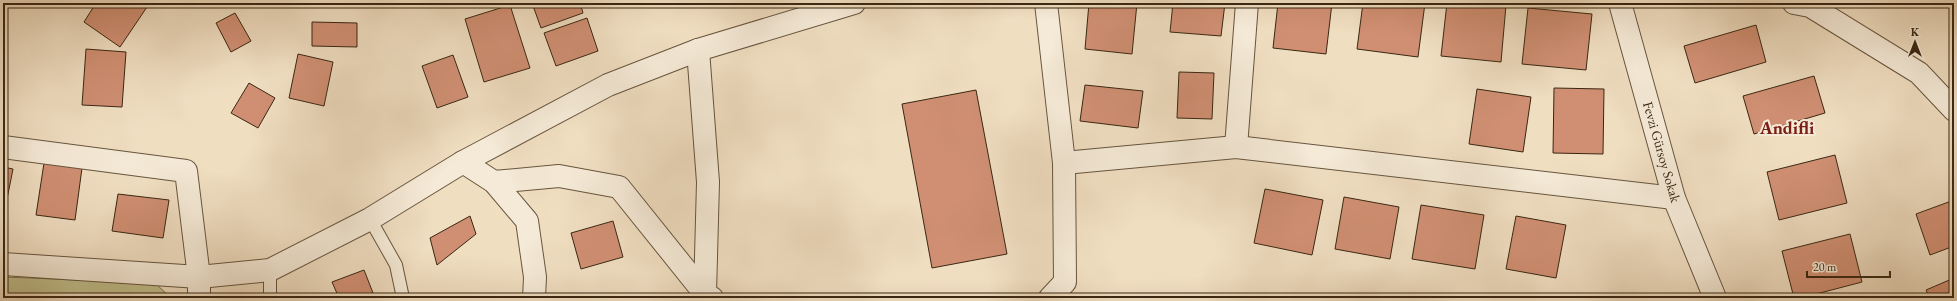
<svg xmlns="http://www.w3.org/2000/svg" width="1957" height="301" font-family="'EB Garamond',serif">
<rect width="100%" height="100%" fill="#f0dec1"/>
<filter id="stains"><feTurbulence type="fractalNoise" baseFrequency=".005" numOctaves="4"/><feColorMatrix values="0 0 0 0 .2 0 0 0 0 .09 0 0 0 0 .02 0 0 0 .5 -.17"/></filter>
<radialGradient id="worn" r=".72"><stop offset=".6" stop-color="#630" stop-opacity="0"/><stop offset="1" stop-color="#630" stop-opacity=".3"/></radialGradient>
<polygon fill="#c1bf8d" stroke="#7d7350" points="3,277 155,283 171,298 3,298"/>
<g fill="#d08f73" stroke="#392712">
<polygon points="96,3 147,3 149,4 120,47 84,22"/>
<polygon points="532,3 580,3 583,13 541,28"/>
<polygon points="1089,3 1137,3 1132,54 1085,49"/>
<polygon points="1173,3 1225,3 1221,36 1170,32"/>
<polygon points="1278,3 1332,3 1326,54 1273,48"/>
<polygon points="1363,3 1425,3 1418,57 1357,49"/>
<polygon points="1447,3 1483,3 1506,5 1501,62 1441,56"/>
<polygon points="510,5 530,68 484,82 465,19"/>
<polygon points="1528,8 1592,14 1586,70 1522,64"/>
<polygon points="235,13 251,41 231,52 216,23"/>
<polygon points="587,18 598,51 556,66 544,33"/>
<polygon points="312,22 357,23 357,47 312,46"/>
<polygon points="1756,25 1766,62 1695,83 1684,46"/>
<polygon points="86,49 126,52 122,107 82,105"/>
<polygon points="298,54 333,62 324,106 289,98"/>
<polygon points="453,55 468,97 437,108 422,66"/>
<polygon points="1179,72 1214,73 1212,119 1177,118"/>
<polygon points="1814,76 1825,113 1754,134 1743,96"/>
<polygon points="249,83 275,98 258,128 231,113"/>
<polygon points="1085,85 1143,91 1138,128 1080,121"/>
<polygon points="1554,88 1604,89 1603,154 1553,153"/>
<polygon points="1477,89 1531,97 1523,152 1469,144"/>
<polygon points="976,90 1007,254 932,268 902,104"/>
<polygon points="1835,155 1847,203 1779,220 1767,172"/>
<polygon points="44,163 82,168 75,220 36,215"/>
<polygon points="3,167 13,169 6,204 3,203"/>
<polygon points="1265,189 1323,200 1312,255 1254,243"/>
<polygon points="118,194 169,200 163,238 112,231"/>
<polygon points="1344,197 1399,207 1390,259 1335,249"/>
<polygon points="1954,200 1954,246 1930,255 1916,214"/>
<polygon points="1421,205 1484,215 1475,269 1412,259"/>
<polygon points="470,216 476,234 437,265 430,238"/>
<polygon points="1516,216 1566,225 1556,278 1506,269"/>
<polygon points="613,221 623,257 581,269 571,233"/>
<polygon points="1850,234 1862,282 1801,298 1794,298 1782,251"/>
<polygon points="364,270 375,298 339,298 332,282"/>
<polygon points="1954,278 1954,298 1930,298 1926,290"/>
</g>
<g fill="none" stroke-linecap="round" stroke-linejoin="round">
<defs>
<g id="service">
<polyline points="370,219 396,265 403,298"/>
<polyline points="270,298 270,270"/>
</g>
<g id="minor">
<polyline points="1046,3 1064,163 1065,282 1050,298"/>
<polyline points="1620,3 1674,198 1715,298"/>
<polyline points="698,50 708,182 705,294"/>
<polyline points="3,147 186,171 199,277 199,298"/>
<polyline points="1236,147 1247,3"/>
<polyline points="463,162 494,182 527,221 535,277 534,298"/>
<polyline points="1064,163 1236,147 1674,198"/>
<polyline points="494,182 559,176 619,187 705,294 712,298"/>
</g>
<g id="tertiary">
<polyline points="1794,3 1810,6 1919,73 1954,110"/>
<polyline points="3,264 199,277 270,270 370,219 463,162 608,85 698,50 854,3"/>
</g>
</defs>
<use href="#service" stroke="#67553e" stroke-width="14"/>
<use href="#minor" stroke="#67553e" stroke-width="24"/>
<use href="#tertiary" stroke="#67553e" stroke-width="24"/>
<use href="#service" stroke="#f5ead7" stroke-width="12"/>
<use href="#minor" stroke="#f5ead7" stroke-width="22"/>
<use href="#tertiary" stroke="#f5ead7" stroke-width="22"/>
</g>
<g text-anchor="middle" dominant-baseline="central" stroke-width="4" stroke-linejoin="round" paint-order="stroke">
<g font-size="14" fill="#392712" stroke="#f5ead7">
<text transform="translate(1662 152) rotate(74)">Fevzi Gürsoy Sokak</text>
</g>
<g font-size="18" font-weight="bold" fill="#7a1f14" stroke="#f5ead7">
<text x="1787" y="127">Andifli</text>
</g>
</g>
<rect width="1957" height="301" fill="none" stroke="#f0dec1" stroke-width="16"/>
<rect x="4" y="4" width="1949" height="293" fill="none" stroke="#392712" stroke-width="2"/>
<rect x="8" y="8" width="1941" height="285" fill="none" stroke="#392712"/>
<g transform="translate(1915 42)" stroke="#f5ead7" stroke-width="3" paint-order="stroke">
<path d="M0-3L7 15L0 10L-7 15Z" fill="#392712"/>
<text y="-6" font-size="11" font-weight="bold" text-anchor="middle" fill="#392712">K</text>
</g>
<path d="M1807 271v6h83v-6" fill="none" stroke="#392712" stroke-width="2"/>
<text x="1813" y="271" font-size="12" fill="#392712" stroke="#f5ead7" stroke-width="3" paint-order="stroke">20 m</text>
<rect width="100%" height="100%" filter="url(#stains)"/>
<rect width="100%" height="100%" fill="url(#worn)"/>
</svg>
